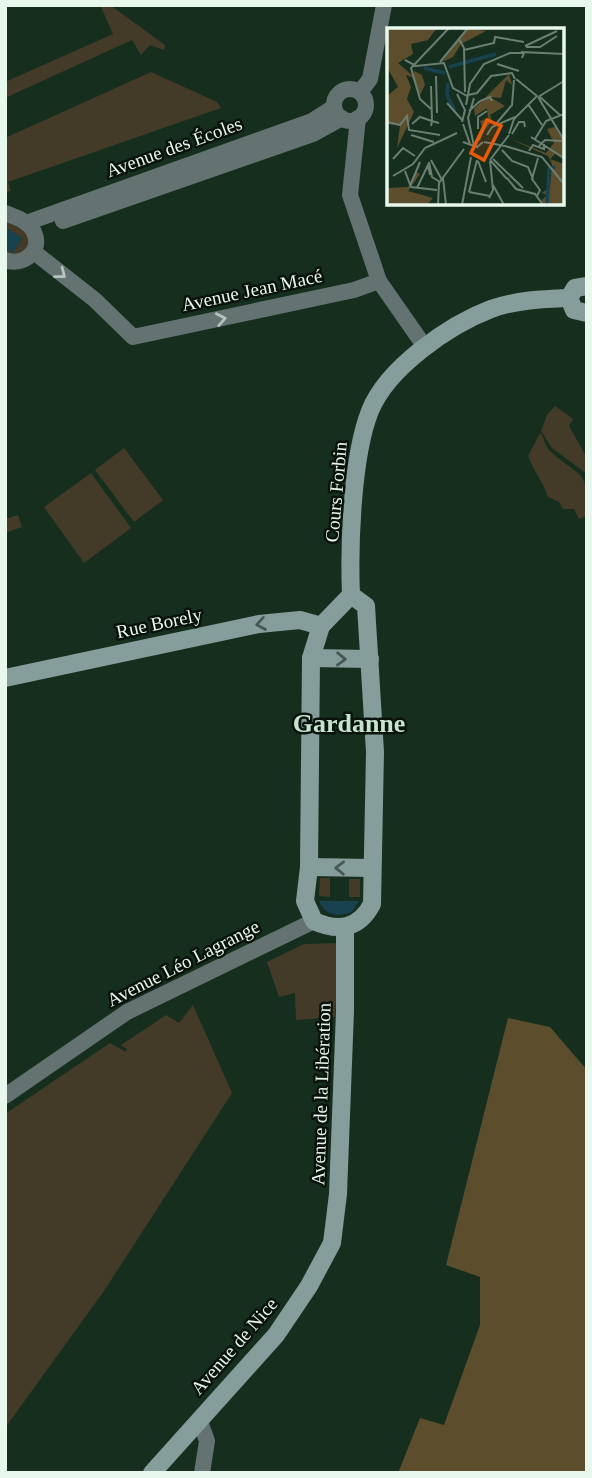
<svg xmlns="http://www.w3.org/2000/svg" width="592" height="1478" font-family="Georgia,serif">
<rect width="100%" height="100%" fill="#162e1e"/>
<g fill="#433b28">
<polygon points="100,5 110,5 165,45 164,50 150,45 141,55 132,40 5,98 5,82 113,34"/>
<polygon points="151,72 217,102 221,108 8,182 11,191 5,192 5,138"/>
<polygon points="5,219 30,235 29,249 21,256 5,253 5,248 13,252 22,239 5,227"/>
<polygon points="555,406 573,419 569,426 587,458 587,474 552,448 541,431 547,415"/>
<path d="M540,433c5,4 4,13 10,18 33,30 37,15 37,65l-8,3 -5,-10h-11l-4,-7 -11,-5c-5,-15 -14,-26 -20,-41z"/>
<polygon points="124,448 163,500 134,522 95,470"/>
<polygon points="91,473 131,528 84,563 44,507"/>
<polygon points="18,515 22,527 5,533 5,519"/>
<polygon points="320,878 330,878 330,897 319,896"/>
<rect x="349" y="879" width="11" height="18"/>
<polygon points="340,943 335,1017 296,1020 295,993 279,997 267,962 304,944"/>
<polygon points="193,1005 232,1093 104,1291 5,1428 5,1114 110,1043 126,1052 127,1049 121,1045 166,1015 179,1023"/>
</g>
<polygon fill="#5c4e2d" points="508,1018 550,1027 587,1070 587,1473 398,1473 420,1418 444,1425 480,1325 480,1277 446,1265"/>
<g fill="#18424f">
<polygon points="5,227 22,238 13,253 5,248"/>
<path d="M319,901h40l-7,11c-14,5 -27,4 -33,-11z"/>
</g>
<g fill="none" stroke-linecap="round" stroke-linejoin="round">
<g stroke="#647371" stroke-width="16">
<circle cx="350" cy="105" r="16"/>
<polyline points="360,92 370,79 384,5"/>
<polyline points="358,118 350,195 379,281 425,347"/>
<path d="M5,213c10,4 24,8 29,19 9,19 -11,35 -29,28"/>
<polyline points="63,221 313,134 342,118"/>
<polyline points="26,223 312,121 334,107"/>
<polyline points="34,252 95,300 133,337 354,290 379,281"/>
<polyline points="5,1096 127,1012 314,921"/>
<polyline points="202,1473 207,1441 202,1427"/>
</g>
<g stroke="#859e9b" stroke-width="18">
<polyline points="587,286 575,288 569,298 574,310 587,313"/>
<path d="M351,595l15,11 9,146 -3,152c-13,25 -34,28 -58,17l-9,-20 4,-34 2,-209 10,-32z"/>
<path d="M351,595c-2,-50 1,-139 19,-184 17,-43 79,-86 121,-102 25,-9 52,-10 78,-11"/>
<polyline points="311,658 370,659"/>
<polyline points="5,678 259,624 300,620 321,626"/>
<polyline points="309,867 371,868"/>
<polyline points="152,1473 276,1335 309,1286 332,1243 338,1194 345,1011 345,928"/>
</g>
</g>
<defs><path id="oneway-chevron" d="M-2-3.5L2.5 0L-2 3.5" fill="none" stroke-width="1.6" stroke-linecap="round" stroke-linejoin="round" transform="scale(1.75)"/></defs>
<g stroke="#b4c3bb">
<use href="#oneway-chevron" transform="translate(61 274) rotate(38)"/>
<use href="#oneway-chevron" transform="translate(221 319) rotate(-11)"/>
</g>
<g stroke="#475854">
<use href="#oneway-chevron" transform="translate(261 624) rotate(170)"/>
<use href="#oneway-chevron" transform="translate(341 659) rotate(1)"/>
<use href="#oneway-chevron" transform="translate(340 868) rotate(-179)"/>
</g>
<g text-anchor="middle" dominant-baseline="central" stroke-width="5" stroke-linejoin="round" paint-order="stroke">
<g font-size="19" fill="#e9f8ed" stroke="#09130c">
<text transform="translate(174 147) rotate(-20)">Avenue des Écoles</text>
<text transform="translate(252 290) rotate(-12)">Avenue Jean Macé</text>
<text transform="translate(336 492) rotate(-85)">Cours Forbin</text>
<text transform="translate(159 623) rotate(-12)">Rue Borely</text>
<text transform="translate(183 963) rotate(-27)">Avenue Léo Lagrange</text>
<text transform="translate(321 1094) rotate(-88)">Avenue de la Libération</text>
<text transform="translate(234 1346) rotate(-49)">Avenue de Nice</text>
</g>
<g font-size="26" font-weight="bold" fill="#c6e3ce" stroke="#09130c">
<text x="349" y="723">Gardanne</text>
</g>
</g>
<g transform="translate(387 28)">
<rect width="177" height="177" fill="#162e1e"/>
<path d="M0,0h50l-9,12 -17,4 2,10 -15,9 15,13 1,-5 8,4 3,10 -5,10 -8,-18 -6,-2 5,12 -4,12 7,13 -17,36 3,-22 -11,-2 -2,21v-49l11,-9 -11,-20zM81,0l18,3 -25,13 -8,13 -11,5zM122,46l3,11 -6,-5 -5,18 -11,-1 15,9 -15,9 2,6 -8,10 -4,-10 8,-3 -1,-10 -12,8 -1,-7zM168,99l9,14v19l-9,-6 -5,5 14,5v41h-20l-3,-4 6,-6 -5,-2 8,-6 2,-23 -4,-8 -40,-18 38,15 8,-10 -7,-14zM30,144l3,2 -12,17 25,7 -6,7h-40v-17l21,-1z" fill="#5c4e2d"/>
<path fill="none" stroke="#18424f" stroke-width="3.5" d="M62,39l47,-13M37,40l21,5M61,55l-1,12 8,16M160,177l2,-36 6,-2"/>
<path fill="none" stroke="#6a7f71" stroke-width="2" d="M72,11l5,9 1,44M138,18l32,-15M139,19h14l17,-11M77,22l30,-7 1,-6 29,5M134,24l43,2M18,32l11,6 28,-3 9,25 14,8M53,34l28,-34M110,36l22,7M49,48l1,37M129,51l21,17M44,58l1,35 7,2M70,66l8,16 -3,12M81,67l9,-2 14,-17 21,-3 3,6M151,69l26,43M151,69l26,-16M153,69l21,19M87,70l-6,20 6,28M60,75l16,18M141,76l14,21M79,77l4,-21 14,-20 26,-11h14l-2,5M45,82l-12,-11 -9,-31 38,-40M82,83l11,-10 10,-4 2,4M0,94l13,3 7,-9 2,14 31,5M25,96l8,-7 12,4 -1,5M76,96l7,20M108,97l17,-20 2,-25M91,101v-12l9,-6M122,106l5,-15 23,-23M125,106l7,-12h5l1,5M24,107l23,7M100,107l5,-8 23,-10M144,109l33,21M148,111l11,-18 18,-7M92,112l9,-21M76,114l14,5 6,-5M97,114l21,4M118,118l37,11 22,27M152,118l6,-6 17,1M115,122l10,11 16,6 5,12M142,123l4,-6 11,4v-5M6,131l10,-11 12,8M106,131l30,29M44,132l11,20M103,132l17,19M103,132l19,-25M91,133l8,21M42,134l3,15 8,5M18,143l6,16 26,3M6,148l20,-12 12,-16 32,-15M56,150l3,27M120,150l9,11 19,5 8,11M106,157l11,20M23,158l10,-24M30,160l11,-23 2,10M82,164l8,-32M82,164l21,4M150,168l3,-6 -8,-11 6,-21M102,170l4,-8 -3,-29M51,177l1,-22 25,-34M75,177l9,-48"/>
<path fill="#e8590c" fill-opacity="0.15" stroke="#e8590c" stroke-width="3.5" d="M100,92l14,6 -17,34 -13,-7z"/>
<rect width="177" height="177" fill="none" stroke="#e9f8ed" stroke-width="3.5"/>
</g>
<rect width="592" height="1478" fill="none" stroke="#e9f8ed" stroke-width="14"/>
</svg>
